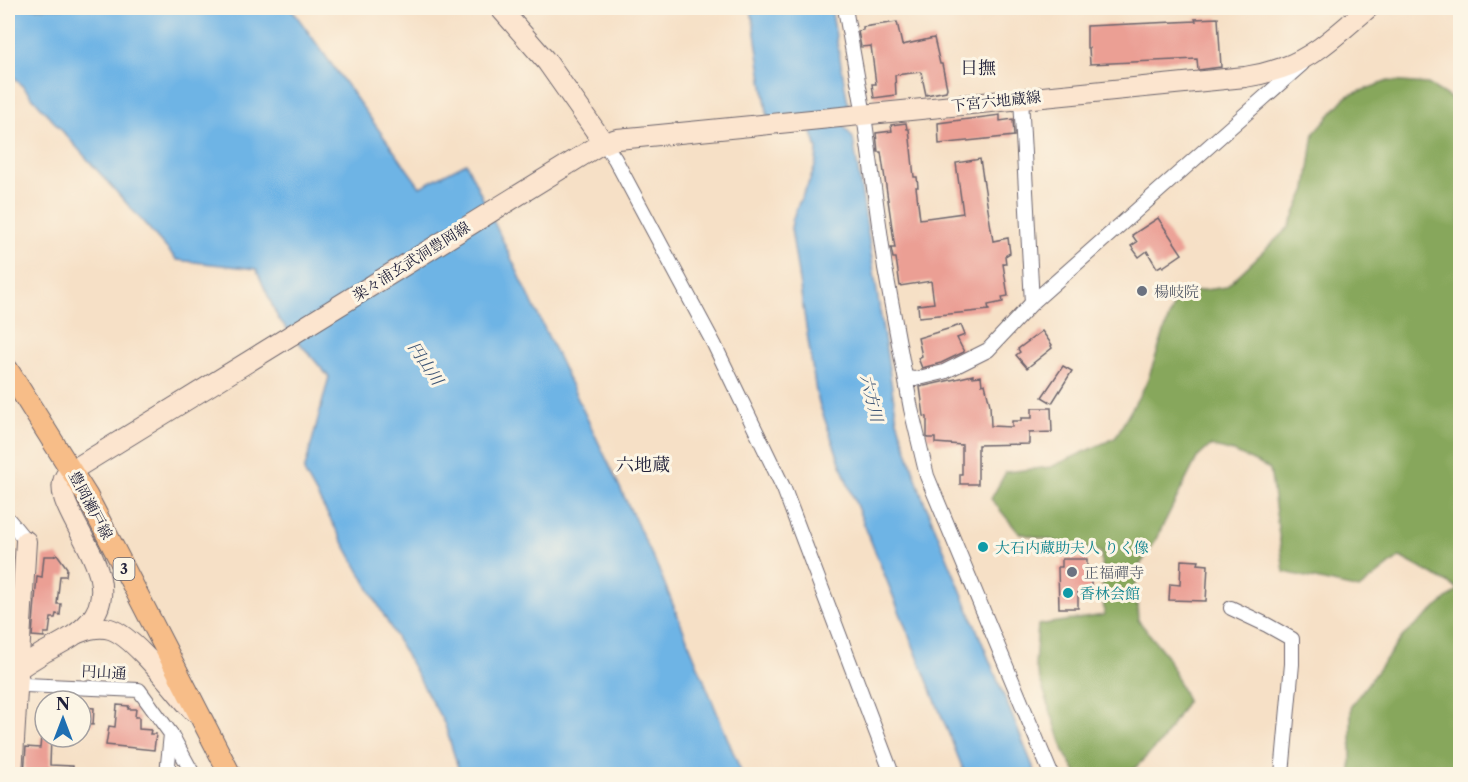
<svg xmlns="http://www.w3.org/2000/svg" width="1468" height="782" font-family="'Libre Caslon Text','Noto Serif JP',serif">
<rect width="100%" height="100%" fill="#fcf5e5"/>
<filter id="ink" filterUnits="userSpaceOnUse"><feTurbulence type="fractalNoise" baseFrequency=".0167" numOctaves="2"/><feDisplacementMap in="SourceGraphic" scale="12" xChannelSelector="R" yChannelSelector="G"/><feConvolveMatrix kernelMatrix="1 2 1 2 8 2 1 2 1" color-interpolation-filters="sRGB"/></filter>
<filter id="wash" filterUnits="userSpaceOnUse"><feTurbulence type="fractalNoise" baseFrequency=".008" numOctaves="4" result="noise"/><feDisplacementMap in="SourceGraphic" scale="24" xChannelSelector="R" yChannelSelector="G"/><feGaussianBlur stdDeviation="1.35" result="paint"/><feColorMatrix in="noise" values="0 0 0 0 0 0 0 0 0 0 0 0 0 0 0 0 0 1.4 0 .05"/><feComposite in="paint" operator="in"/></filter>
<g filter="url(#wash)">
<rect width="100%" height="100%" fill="#f6e0c6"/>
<polygon fill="#87a75b" stroke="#54644b" stroke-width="1.5" points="1388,81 1428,84 1460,104 1460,774 1351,774 1351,706 1403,636 1459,589 1400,557 1359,589 1284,572 1270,469 1234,452 1210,446 1197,458 1152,547 1135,572 1138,620 1167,656 1187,701 1162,741 1129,774 1077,774 1065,754 1035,665 1038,625 1104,615 1101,552 1019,533 991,499 1006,472 1051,467 1115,438 1147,382 1177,294 1226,287 1289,227 1306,189 1314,133 1347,96"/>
<g fill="#6eb4e5" stroke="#486b90" stroke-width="1.5">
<polygon points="8,8 291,8 420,187 466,163 659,570 742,774 460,774 445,725 304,472 329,377 278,318 256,269 177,260 8,70"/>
<path d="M751,8h80l18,101 -8,14 12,15 44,282 25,76 114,278h-71l-118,-292 -27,-76 -4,-14 -25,-164c3,-27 26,-48 26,-78 -1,-7 -5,-16 -7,-23l-42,-9z"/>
</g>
<g id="blocks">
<g fill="#eb9f94">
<polygon points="1218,18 1221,67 1198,70 1197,59 1090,64 1089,48 1087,48 1087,26 1196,21 1195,19"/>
<polygon points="897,22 902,45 934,38 940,64 942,64 947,88 946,91 926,95 921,72 895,75 896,95 874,98 872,84 876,84 871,46 861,47 858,31 863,30 863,27"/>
<polygon points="1000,115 1000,121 1013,119 1014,136 939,144 938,123"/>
<polygon points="906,123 907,129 909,129 914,177 917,177 918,187 916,187 920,219 963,213 956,163 980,159 993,241 1008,238 1010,253 1005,256 1006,264 1003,264 1008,296 1002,297 1003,302 988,305 989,310 919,317 918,305 934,303 931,281 900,286 896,258 893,258 891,248 895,248 881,152 878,152 876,133 892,131 891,125"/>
<polygon points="1158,218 1182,254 1163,267 1162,265 1157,268 1147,251 1139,257 1131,246 1137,242 1132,235"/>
<polygon points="961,325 965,335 957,338 964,352 941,363 922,368 918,358 922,356 918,338"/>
<polygon points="1042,331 1052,345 1051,346 1052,348 1027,368 1016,355 1020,352 1018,349"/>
<polygon points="1063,366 1072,371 1052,403 1042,397"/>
<polygon points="973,375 973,377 981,376 982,385 985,384 990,405 991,426 1012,427 1012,421 1021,421 1021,418 1032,418 1032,408 1051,408 1052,432 1029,433 1029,444 978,445 978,484 960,484 960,474 962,474 962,445 935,443 935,438 927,438 927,417 924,416 920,387"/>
<polygon points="57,554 67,568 66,576 60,576 57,604 61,604 60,615 56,614 55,618 51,618 49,633 44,633 44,637 32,636 37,576 42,577 44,556 54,556"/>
<polygon points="1062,559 1087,559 1087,578 1091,578 1091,591 1078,591 1078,608 1059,608 1058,567 1062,567"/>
<polygon points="1181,560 1199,561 1198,564 1208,565 1206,601 1169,600 1170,584 1180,585"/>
<polygon points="117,705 129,706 128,709 136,709 135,717 139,717 139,729 151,730 150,734 156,734 154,750 106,745 109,726 115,727"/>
<polygon points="81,707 94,708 93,725 81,724"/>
<polygon points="41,737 51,737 50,765 73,766 73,774 24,774 26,747 40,748"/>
</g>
</g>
</g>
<g filter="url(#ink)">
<use href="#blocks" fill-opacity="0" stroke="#6c646c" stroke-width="1.5"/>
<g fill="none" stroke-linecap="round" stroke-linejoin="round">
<defs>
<g id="street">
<polyline points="845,8 864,115 885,268 911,409 927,476 1051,774"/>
<polyline points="1021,98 1032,303"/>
<polyline points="604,143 615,159 714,344 784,489 892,774"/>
<polyline points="906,378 915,379 944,372 988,350 1032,303 1302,64"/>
<polyline points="8,519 26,541"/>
<polyline points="1231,608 1267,625 1292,639 1292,664 1282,774"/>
<polyline points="18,672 25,685 139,690 171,734 167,774"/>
<polyline points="171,734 193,774"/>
</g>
<g id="secondary">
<polyline points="500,8 547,62 604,143"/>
<path d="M78,633c10,-4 21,-7 32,-4 24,7 65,62 83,82"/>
<path d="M8,676c11,-8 23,-16 35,-23 16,-9 34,-17 46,-31 45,-49 -50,-120 -21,-149l533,-329 16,-5 22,-2 606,-60c13,-2 25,-5 37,-9 33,-11 60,-38 86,-60"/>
<polyline points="12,774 26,541"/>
</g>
<polyline id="primary" points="8,370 87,496 230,774"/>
</defs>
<use href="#street" stroke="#6c646c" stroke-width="16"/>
<use href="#secondary" stroke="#6c646c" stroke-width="22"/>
<use href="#primary" stroke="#6c646c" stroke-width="23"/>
<use href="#street" stroke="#fff" stroke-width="14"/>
<use href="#secondary" stroke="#fce5cf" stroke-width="20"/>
<use href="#primary" stroke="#f7bd88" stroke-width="21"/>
</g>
</g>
<g fill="#6b7280" stroke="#fcf5e5" stroke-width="2">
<circle cx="1142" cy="291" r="6"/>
<circle cx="1072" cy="572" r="6"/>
</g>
<g fill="#0f9aa8" stroke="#fcf5e5" stroke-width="2">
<circle cx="983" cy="547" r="6"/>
<circle cx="1068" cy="593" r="6"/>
</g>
<g text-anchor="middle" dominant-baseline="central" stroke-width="6" stroke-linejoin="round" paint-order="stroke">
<rect fill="#fcf5e5" stroke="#63616e" stroke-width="1.5" x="113.5" y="558" width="21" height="22" rx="4.5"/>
<g font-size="14" font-weight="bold" fill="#22223b">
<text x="124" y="569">3</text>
</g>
<g font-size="15" fill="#22223b" stroke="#fcf5e5">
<text transform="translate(996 101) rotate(-6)">下宮六地蔵線</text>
<text transform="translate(411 261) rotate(-32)">楽々浦玄武洞豊岡線</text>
<text transform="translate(91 505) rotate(62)">豊岡瀬戸線</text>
<text transform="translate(104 672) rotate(3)">円山通</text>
</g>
<g font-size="15" fill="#5b616d" stroke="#fcf5e5" text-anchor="start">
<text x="1154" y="291">楊岐院</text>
<text x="1084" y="572">正福禪寺</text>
</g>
<g font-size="15" fill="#0d838f" stroke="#fcf5e5" text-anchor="start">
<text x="995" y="547">大石内蔵助夫人 りく像</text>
<text x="1080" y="593">香林会館</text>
</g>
<g font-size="16" font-style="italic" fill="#3d5576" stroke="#fcf5e5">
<text transform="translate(426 363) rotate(56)">円山川</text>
<text transform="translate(872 398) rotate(76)">六方川</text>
</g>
<g font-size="18" fill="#22223b" stroke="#fcf5e5">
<text x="978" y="68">日撫</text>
<text x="643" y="465">六地蔵</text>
</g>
</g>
<rect width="1468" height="782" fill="none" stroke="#fcf5e5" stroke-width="30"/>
<g transform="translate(63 719)"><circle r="28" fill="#fcf5e5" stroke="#a5a1a1" stroke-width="1.5"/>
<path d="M0-4.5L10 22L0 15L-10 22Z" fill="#1f6fb2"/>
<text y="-9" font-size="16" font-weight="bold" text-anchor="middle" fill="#22223b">N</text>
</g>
</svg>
